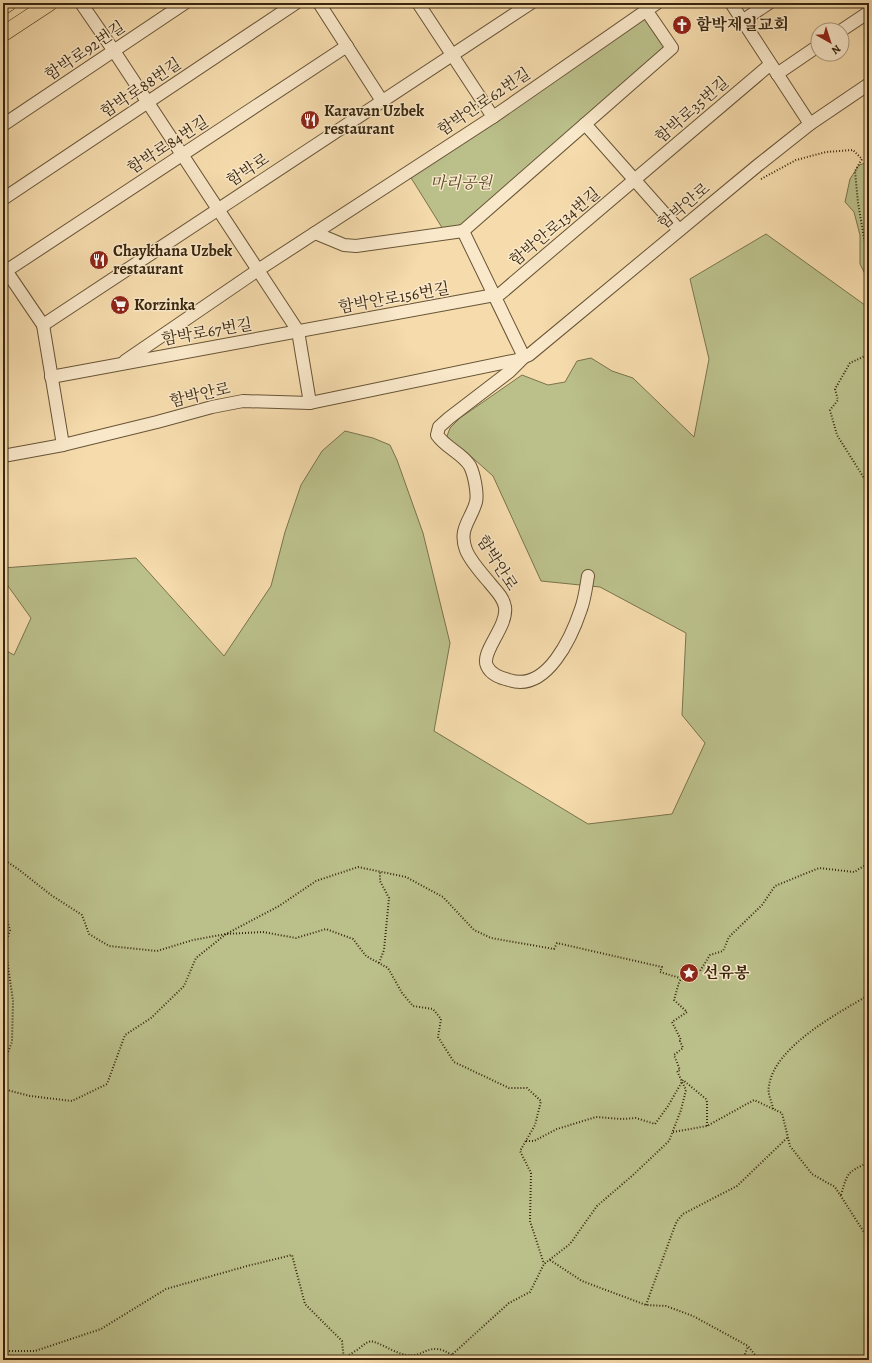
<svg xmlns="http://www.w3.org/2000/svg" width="872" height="1363" font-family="Alegreya,'Noto Serif KR',serif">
<rect width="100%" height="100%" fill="#f6dcad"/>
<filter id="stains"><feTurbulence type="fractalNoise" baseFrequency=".005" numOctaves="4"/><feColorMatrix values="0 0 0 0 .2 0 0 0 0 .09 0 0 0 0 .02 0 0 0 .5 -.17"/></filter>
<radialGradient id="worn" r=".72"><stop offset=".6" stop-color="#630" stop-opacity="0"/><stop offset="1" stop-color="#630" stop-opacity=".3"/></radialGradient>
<g fill="#bbc08b" stroke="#7a734c">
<polygon points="646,10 672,48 463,231 446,234 408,173"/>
<polygon points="869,162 869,282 860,264 860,235 854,212 845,202 850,179 859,165"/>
<polygon points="766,234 869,308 869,1360 3,1360 3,649 14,655 31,618 3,579 3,568 136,558 224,656 271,586 285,532 301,485 322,451 345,431 373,438 390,445 397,460 423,533 450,643 434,731 588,824 672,814 705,743 682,715 686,633 600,587 541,581 493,476 465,451 451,442 447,436 450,428 460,418 522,375 548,385 565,382 577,361 591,358 612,371 633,378 694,437 709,359 690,279"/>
</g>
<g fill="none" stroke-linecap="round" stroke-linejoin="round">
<defs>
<g id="minor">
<polyline points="81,3 114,51 298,331 310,403"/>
<polyline points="319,3 382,101"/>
<polyline points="418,3 493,117"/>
<polyline points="731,3 810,124"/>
<polyline points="742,21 769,3"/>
<polyline points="842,30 869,12"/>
<polyline points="777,74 818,46"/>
<polyline points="585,124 679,230"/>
<polyline points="3,125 185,3"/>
<polyline points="3,199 296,3"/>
<path d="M463,231l61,126 -15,15 -60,46 -10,9 -2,8c9,13 25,18 33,31 4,8 8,27 6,36 -5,18 -18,27 -10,48 4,10 16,24 23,32 6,8 14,14 16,25 3,20 -25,45 -18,59 4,9 14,12 22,14 38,13 63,-44 72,-71 4,-11 5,-22 7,-33"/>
<polyline points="463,231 672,48 646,10"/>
<polyline points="315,233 344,245 356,246 463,231"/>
<polyline points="3,266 43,325 531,3"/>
<polyline points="3,273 347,46"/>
<polyline points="43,325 63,445"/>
<polyline points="125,361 258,270 493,117 657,3"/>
<polyline points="51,377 500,294 766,68 771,65"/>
<polyline points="3,456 63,445 157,422 212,407 243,401 310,403 517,360 529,355 757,166 810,124 869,84"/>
</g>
<g id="major">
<polyline points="3,7 9,3"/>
<polyline points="3,34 50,3"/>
</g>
</defs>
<use href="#minor" stroke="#685436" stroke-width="14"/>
<use href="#major" stroke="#38260e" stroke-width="16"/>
<g stroke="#38260e" stroke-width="2" stroke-dasharray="1 2" stroke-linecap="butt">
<polyline points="761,179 796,160 826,152 853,150 862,159 855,171 858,203 864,238 869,260"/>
<polyline points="869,354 850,363 835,389 838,400 830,410 837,435 869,486"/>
<polyline points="3,859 18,869 51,895 82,915 89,934 109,946 157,951 193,940 226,934 263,932 296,938 326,929 353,939 366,956 388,968 402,993 413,1006 433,1009 441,1019 438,1037 454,1062 509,1088 527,1088 541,1101 535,1125 520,1151 531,1173 530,1221 544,1264"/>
<polyline points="3,907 10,930 5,945 13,1001 12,1042 3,1065"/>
<polyline points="379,963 384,950 389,898 380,881 380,872"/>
<polyline points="3,1089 30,1096 72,1101 107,1084 125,1035 151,1018 184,986 196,958 226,934 279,906 316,881 358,867 406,877 443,897 474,930 491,938 554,949 557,943 662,967 660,972 680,978"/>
<path d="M773,1109c-1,-8 -6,-15 -4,-23 5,-39 69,-73 100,-91"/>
<polyline points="673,1132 707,1126 754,1100 782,1113 790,1146 812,1174 835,1187 869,1240"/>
<polyline points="526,1141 534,1141 557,1129 596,1117 622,1119 636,1118 655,1124 668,1106 683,1080 706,1099 707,1102 707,1126"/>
<path d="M841,1195c7,-24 6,-22 28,-33"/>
<polyline points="550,1260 582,1281 646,1305 666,1306 693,1316 748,1346 759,1360"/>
<polyline points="646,1305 674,1228 677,1221 683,1214 737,1186 788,1137"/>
<polyline points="3,1351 35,1351 101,1329 166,1289 247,1266 292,1255 305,1304 342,1341 344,1360"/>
<path d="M344,1358l13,-8 9,-7 5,-2c12,3 23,12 36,14 17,3 22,-15 45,0"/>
<path d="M446,1360l63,-57 21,-11 14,-28 26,-20 27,-38 36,-31 36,-34 12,-31 5,-20 -9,-19 3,-1 -6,-15 9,-7 -3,-7 1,-1 -9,-18 15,-10 -13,-12c6,-19 4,-28 26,-29l10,-16 13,-4 6,-14 33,-32 13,-19 44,-18 35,4 15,-9"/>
<polyline points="743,1360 748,1346"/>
</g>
<use href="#minor" stroke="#f9e8ca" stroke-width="12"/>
<use href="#major" stroke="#f6dcad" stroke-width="15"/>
</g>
<defs>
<symbol id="church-disc" viewBox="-11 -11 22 22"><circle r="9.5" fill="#8f2418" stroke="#f9e8ca"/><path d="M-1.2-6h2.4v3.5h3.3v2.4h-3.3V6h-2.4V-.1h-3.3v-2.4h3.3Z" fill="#fff"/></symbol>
<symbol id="restaurant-disc" viewBox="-11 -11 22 22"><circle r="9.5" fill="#8f2418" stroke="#f9e8ca"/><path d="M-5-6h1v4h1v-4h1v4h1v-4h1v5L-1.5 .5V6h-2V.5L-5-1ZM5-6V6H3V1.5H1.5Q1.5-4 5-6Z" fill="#fff"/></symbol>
<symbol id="supermarket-disc" viewBox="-11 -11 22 22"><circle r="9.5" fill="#8f2418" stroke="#f9e8ca"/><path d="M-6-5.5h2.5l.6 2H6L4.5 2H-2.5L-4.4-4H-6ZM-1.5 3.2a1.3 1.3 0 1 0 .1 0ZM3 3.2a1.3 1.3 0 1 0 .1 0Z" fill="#fff"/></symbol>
<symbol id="sight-disc" viewBox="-11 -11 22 22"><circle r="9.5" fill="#8f2418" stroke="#f9e8ca"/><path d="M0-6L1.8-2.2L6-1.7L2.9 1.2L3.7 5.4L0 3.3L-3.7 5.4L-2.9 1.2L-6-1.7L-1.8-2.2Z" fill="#fff"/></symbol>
</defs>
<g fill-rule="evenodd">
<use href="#church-disc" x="671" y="14" width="22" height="22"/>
<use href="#restaurant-disc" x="299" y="109" width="22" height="22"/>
<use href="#restaurant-disc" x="88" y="249" width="22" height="22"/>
<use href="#supermarket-disc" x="109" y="294" width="22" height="22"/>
<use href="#sight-disc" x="678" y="962" width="22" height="22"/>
</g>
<g text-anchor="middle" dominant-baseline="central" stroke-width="3" stroke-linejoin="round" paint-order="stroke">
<g font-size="16" font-weight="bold" fill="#38260e" stroke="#f9e8ca" text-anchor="start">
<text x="696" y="25">함박제일교회</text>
<text x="324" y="111">Karavan Uzbek<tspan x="324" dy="18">restaurant</tspan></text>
<text x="113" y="251">Chaykhana Uzbek<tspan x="113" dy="18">restaurant</tspan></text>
<text x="134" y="305">Korzinka</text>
<text x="703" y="973">선유봉</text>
</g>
<g font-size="16" fill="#38260e" stroke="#f9e8ca">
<text transform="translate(85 51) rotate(-34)">함박로92번길</text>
<text transform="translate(141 88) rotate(-34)">함박로88번길</text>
<text transform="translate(484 102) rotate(-34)">함박안로62번길</text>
<text transform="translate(692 110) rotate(-41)">함박로35번길</text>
<text transform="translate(168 145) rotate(-33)">함박로84번길</text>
<text transform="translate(248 170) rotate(-33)">함박로</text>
<text transform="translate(684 206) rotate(-40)">함박안로</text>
<text transform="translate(555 227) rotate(-40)">함박안로134번길</text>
<text transform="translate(394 298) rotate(-10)">함박안로156번길</text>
<text transform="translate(207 332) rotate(-10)">함박로67번길</text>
<text transform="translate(200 395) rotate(-13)">함박안로</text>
<text transform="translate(497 563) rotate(58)">함박안로</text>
</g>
<g font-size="16" font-style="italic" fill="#594c2d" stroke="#f9e8ca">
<text x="461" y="183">마리공원</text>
</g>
</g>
<rect width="872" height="1363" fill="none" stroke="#f6dcad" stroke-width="16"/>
<rect x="4" y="4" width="864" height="1355" fill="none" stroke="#38260e" stroke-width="2"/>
<rect x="8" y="8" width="856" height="1347" fill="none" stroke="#38260e"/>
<g transform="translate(830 42) rotate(141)"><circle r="19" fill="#f9e8ca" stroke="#ac9a7f"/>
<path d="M0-3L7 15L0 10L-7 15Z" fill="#8f2418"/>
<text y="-6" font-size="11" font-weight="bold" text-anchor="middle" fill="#38260e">N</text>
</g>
<rect width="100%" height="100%" filter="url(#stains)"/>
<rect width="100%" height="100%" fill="url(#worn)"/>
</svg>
